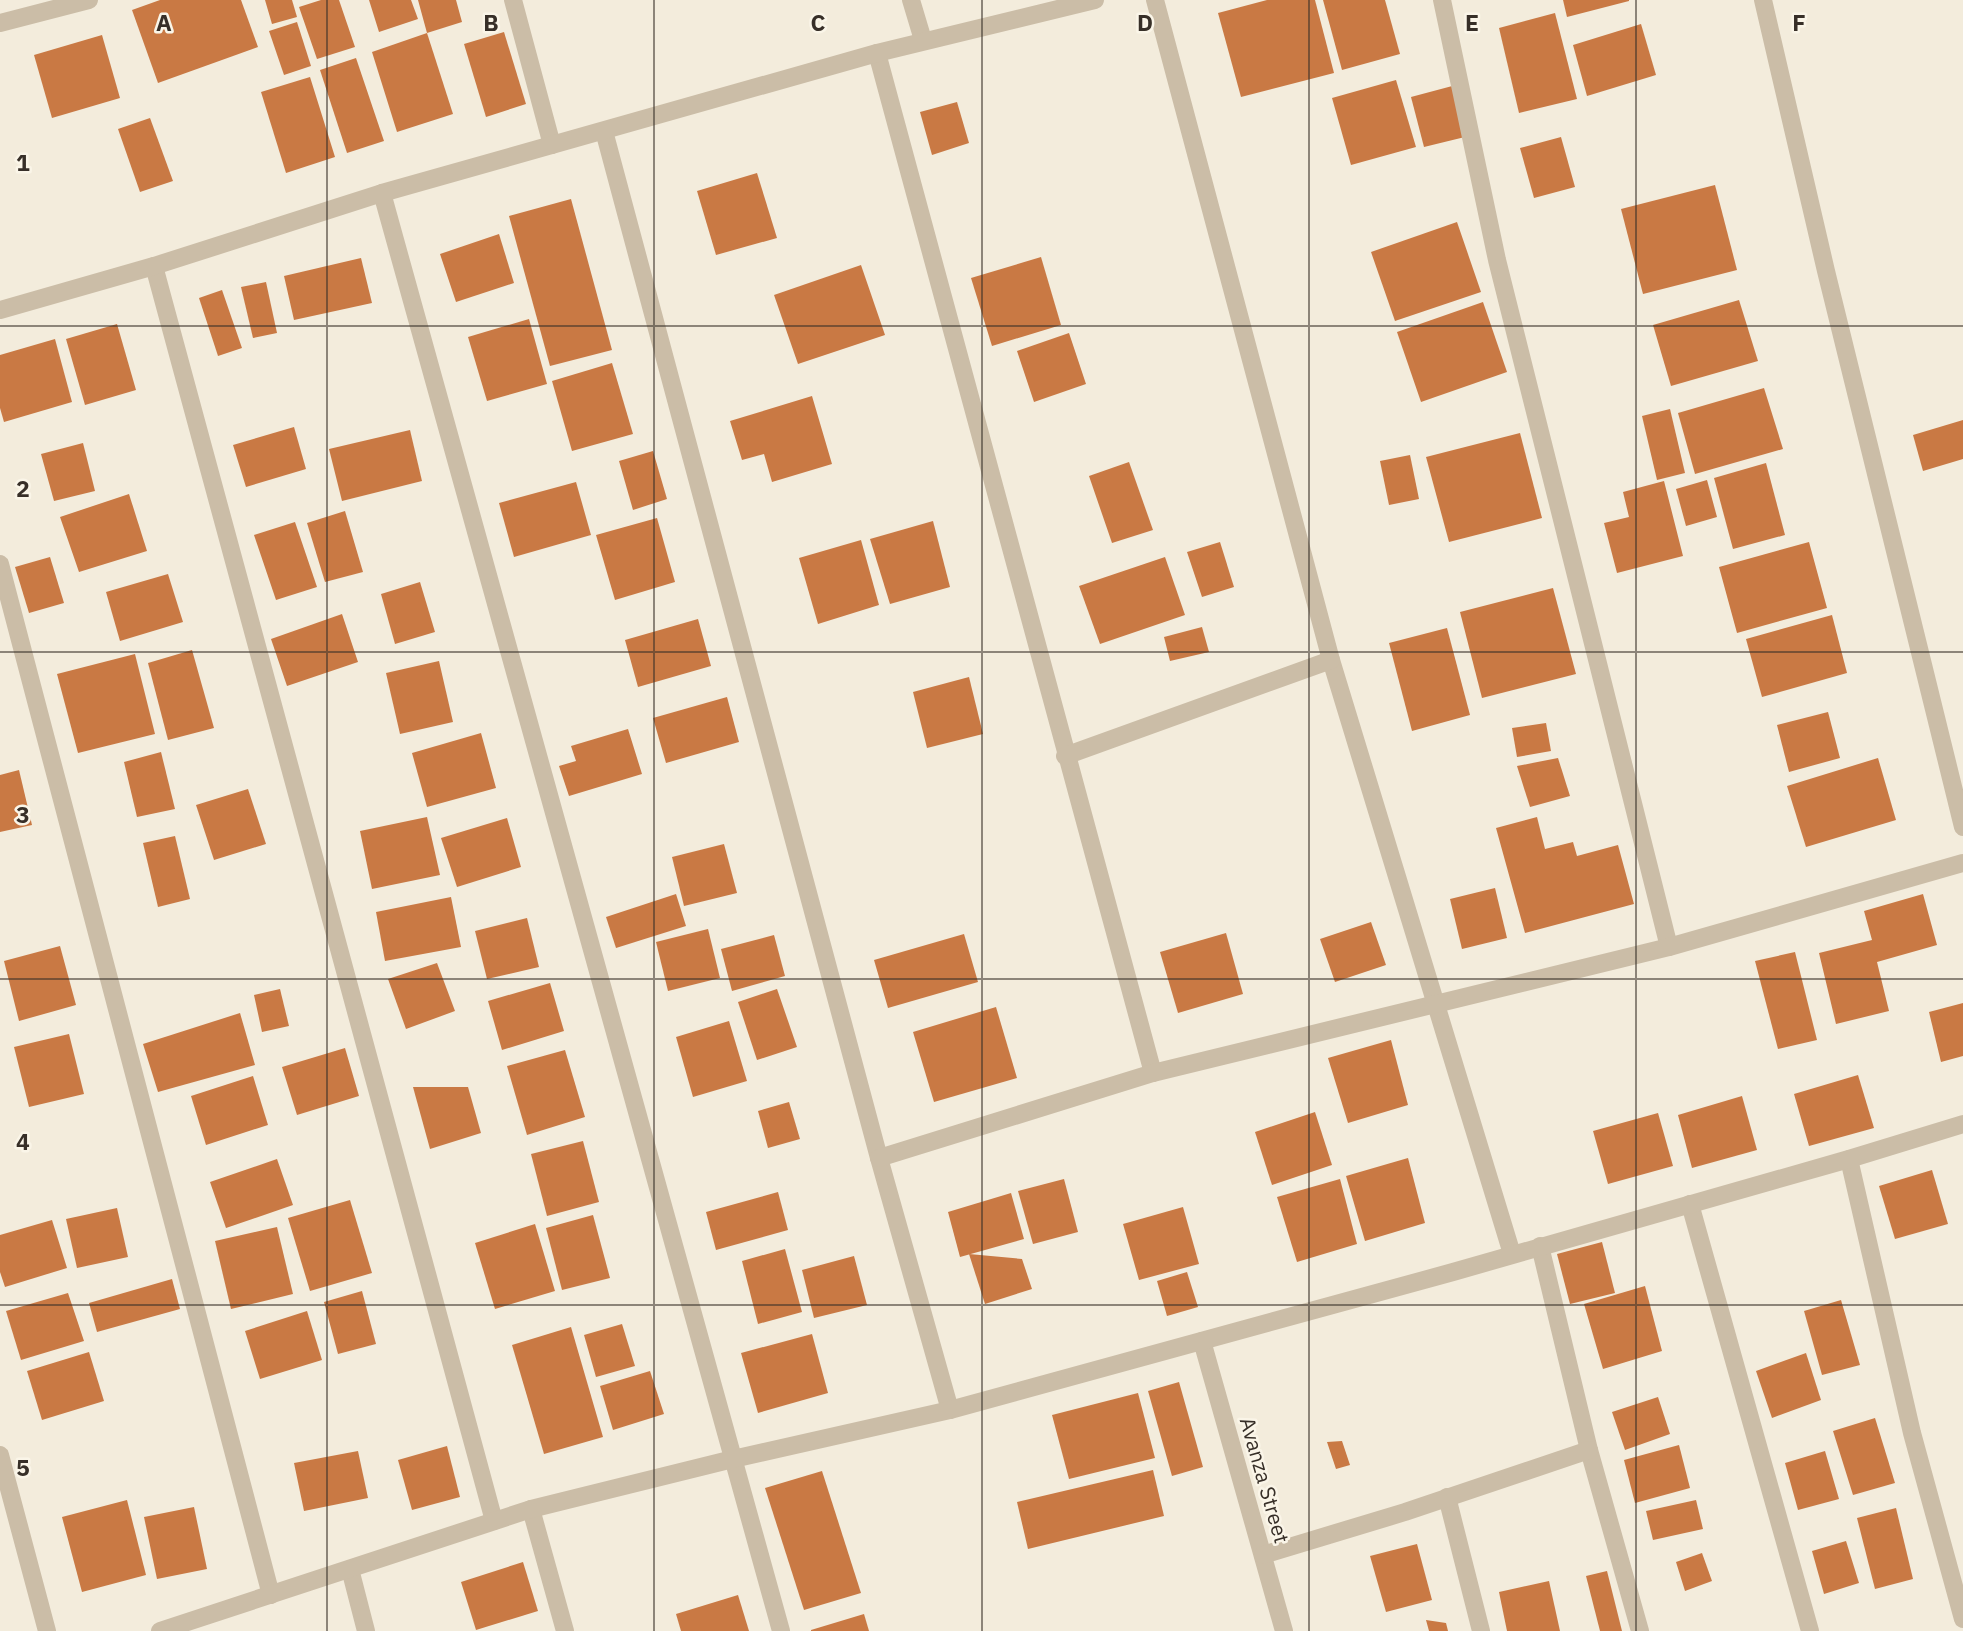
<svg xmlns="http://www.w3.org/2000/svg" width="1963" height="1631" font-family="'IBM Plex Sans',sans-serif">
<rect width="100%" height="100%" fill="#f3ecdc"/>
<g fill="#c97944">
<polygon points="160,0 241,0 258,47 158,83 132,10"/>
<polygon points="265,0 292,0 297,17 272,24"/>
<polygon points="321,0 339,0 355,47 317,59 299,7"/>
<polygon points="369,0 411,0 418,19 379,32"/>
<polygon points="418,0 456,0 462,22 427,33"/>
<polygon points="1267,0 1315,0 1334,73 1241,97 1218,13"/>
<polygon points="1323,0 1385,0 1400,54 1342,70"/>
<polygon points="1563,0 1629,0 1629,1 1567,17"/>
<polygon points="1555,13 1577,99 1519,113 1499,28"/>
<polygon points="297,22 311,66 284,75 269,31"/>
<polygon points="1641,24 1656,75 1587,96 1573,45"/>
<polygon points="504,32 526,104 486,117 464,44"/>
<polygon points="427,33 453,114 397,132 372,52"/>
<polygon points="102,35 120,98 52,118 34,55"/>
<polygon points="356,58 384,141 347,153 320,70"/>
<polygon points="310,77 335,157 286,173 261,92"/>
<polygon points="1396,80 1416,147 1351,165 1332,98"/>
<polygon points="1456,85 1469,136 1424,147 1411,97"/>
<polygon points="957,102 969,143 932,155 920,112"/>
<polygon points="150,118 173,181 140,192 118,129"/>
<polygon points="1561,137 1575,187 1534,198 1520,148"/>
<polygon points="757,173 777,238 716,255 697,191"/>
<polygon points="1715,185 1737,270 1643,294 1621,209"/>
<polygon points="571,199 612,350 550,366 509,216"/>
<polygon points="1457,222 1481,292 1395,321 1371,252"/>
<polygon points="499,234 514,283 456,302 440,254"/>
<polygon points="1041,257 1061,325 992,346 971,278"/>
<polygon points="361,258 372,303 294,320 284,276"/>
<polygon points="861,265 885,335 798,364 774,295"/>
<polygon points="266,282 277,333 253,338 241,287"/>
<polygon points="222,290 242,348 218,356 199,298"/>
<polygon points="1739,300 1758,361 1671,386 1653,325"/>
<polygon points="1483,302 1507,372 1421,402 1397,332"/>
<polygon points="529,319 547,384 487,401 468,337"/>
<polygon points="117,324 136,390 85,405 66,339"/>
<polygon points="1069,333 1086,384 1034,402 1017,351"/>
<polygon points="55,339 72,402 4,422 0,408 0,355"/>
<polygon points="612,363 633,434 572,451 552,381"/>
<polygon points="1764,388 1783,449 1695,474 1678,413"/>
<polygon points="812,396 832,464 772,482 764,454 742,460 730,421"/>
<polygon points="1670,409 1685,473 1657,480 1642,416"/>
<polygon points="1963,420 1963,459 1923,471 1913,435"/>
<polygon points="294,427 306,469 246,487 233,445"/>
<polygon points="410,430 422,481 342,501 329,449"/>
<polygon points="1520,433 1542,518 1449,542 1426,457"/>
<polygon points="83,443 95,491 54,501 41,454"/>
<polygon points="653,451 667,499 633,510 619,461"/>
<polygon points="1410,455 1419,499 1389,505 1380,461"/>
<polygon points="1129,462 1153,530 1112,543 1089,476"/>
<polygon points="1766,463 1785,535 1733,549 1714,478"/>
<polygon points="1707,480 1717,517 1686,526 1676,489"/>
<polygon points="1664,481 1683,556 1617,573 1604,523 1629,517 1623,492"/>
<polygon points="576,482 591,535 514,557 499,503"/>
<polygon points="129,494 147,551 79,572 60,517"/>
<polygon points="345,511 363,572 325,582 307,523"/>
<polygon points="657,518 675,582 615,600 596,535"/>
<polygon points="933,521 950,587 890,604 870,539"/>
<polygon points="295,522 317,587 276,600 254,535"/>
<polygon points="861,540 879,605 818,624 799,558"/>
<polygon points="1220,542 1234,587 1202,597 1187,552"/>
<polygon points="1809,542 1827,608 1737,633 1719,567"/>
<polygon points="50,557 64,603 29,613 15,567"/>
<polygon points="1165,557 1185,615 1100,644 1079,586"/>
<polygon points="168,574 183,622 120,641 106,592"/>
<polygon points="420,582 435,632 395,644 381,594"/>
<polygon points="1553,588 1576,674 1482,698 1460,612"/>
<polygon points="342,614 358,662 287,686 271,639"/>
<polygon points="1832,615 1847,673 1762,697 1746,639"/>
<polygon points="698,619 711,666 638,687 625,640"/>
<polygon points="1202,627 1209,652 1170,661 1164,637"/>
<polygon points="1447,628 1470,715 1412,731 1389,643"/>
<polygon points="192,650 214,728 168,740 148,663"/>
<polygon points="135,654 155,734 78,753 57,674"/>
<polygon points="439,661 453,722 400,734 386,673"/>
<polygon points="969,677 983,734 927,748 913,692"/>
<polygon points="727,697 739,742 666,763 653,718"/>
<polygon points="1828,712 1840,758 1789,772 1777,725"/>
<polygon points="1546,723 1551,751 1517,757 1512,728"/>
<polygon points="628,729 642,774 569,796 559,766 576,761 571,746"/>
<polygon points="481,733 496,788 427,807 412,753"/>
<polygon points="161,752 175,809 137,817 124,762"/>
<polygon points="1558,758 1570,796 1530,807 1517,766"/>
<polygon points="1878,758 1896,820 1806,847 1787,786"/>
<polygon points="19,770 32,825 0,832 0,775"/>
<polygon points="248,789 266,844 214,860 196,805"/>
<polygon points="427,817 440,875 372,889 360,831"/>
<polygon points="1537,817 1545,849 1573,842 1577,856 1618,845 1634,904 1525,933 1496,828"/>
<polygon points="507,818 521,867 457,887 441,838"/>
<polygon points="175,836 190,899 158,907 143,843"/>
<polygon points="724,844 737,893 684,906 672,857"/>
<polygon points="1495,888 1507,938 1462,949 1450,899"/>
<polygon points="676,894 686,926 616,948 606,917"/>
<polygon points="1923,894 1937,945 1877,962 1889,1011 1836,1024 1819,953 1872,940 1864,911"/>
<polygon points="451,897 461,947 385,961 376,912"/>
<polygon points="527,918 539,967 487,979 475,931"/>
<polygon points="1371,922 1386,965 1335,982 1320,939"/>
<polygon points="708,929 720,978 668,991 656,942"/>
<polygon points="1226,933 1243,994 1178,1013 1160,952"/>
<polygon points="964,934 978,982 888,1008 874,960"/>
<polygon points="774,935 785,976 732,991 721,949"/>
<polygon points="60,946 76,1005 19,1021 4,961"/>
<polygon points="1795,952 1817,1040 1778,1049 1755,961"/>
<polygon points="437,963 455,1011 406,1029 388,979"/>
<polygon points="550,983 564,1031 502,1050 488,1001"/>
<polygon points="280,989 289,1026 262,1032 254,995"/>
<polygon points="777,989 797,1047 757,1060 738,1002"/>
<polygon points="1963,1003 1963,1056 1941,1062 1929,1012"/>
<polygon points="996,1007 1017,1078 934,1102 913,1032"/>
<polygon points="240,1013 255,1065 158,1092 143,1044"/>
<polygon points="729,1021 747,1081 693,1097 676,1037"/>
<polygon points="69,1034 84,1094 29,1107 14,1047"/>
<polygon points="1391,1040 1408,1105 1348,1123 1328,1058"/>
<polygon points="345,1048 359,1096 297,1115 282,1067"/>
<polygon points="565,1050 585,1117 527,1135 507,1066"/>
<polygon points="1858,1075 1874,1128 1809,1146 1794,1094"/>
<polygon points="253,1076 268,1125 206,1145 191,1096"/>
<polygon points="413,1087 468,1087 481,1133 430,1149"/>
<polygon points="1742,1096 1757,1150 1692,1168 1678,1115"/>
<polygon points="789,1102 800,1139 768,1148 758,1111"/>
<polygon points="1315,1112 1332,1165 1272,1185 1255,1132"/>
<polygon points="1658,1113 1673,1166 1608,1184 1593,1131"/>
<polygon points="583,1141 599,1202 547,1216 531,1154"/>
<polygon points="1408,1158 1425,1223 1365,1241 1346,1176"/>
<polygon points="277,1159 293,1205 226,1228 210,1182"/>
<polygon points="1932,1170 1948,1224 1895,1239 1879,1186"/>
<polygon points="1064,1179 1078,1232 1033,1244 1018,1191"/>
<polygon points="1340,1179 1357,1244 1297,1262 1277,1197"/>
<polygon points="778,1192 788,1230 716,1250 706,1212"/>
<polygon points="1011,1193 1024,1239 960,1257 948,1212"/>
<polygon points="350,1200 372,1273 310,1291 288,1218"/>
<polygon points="1183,1207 1199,1264 1139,1280 1123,1224"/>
<polygon points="117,1208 128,1257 77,1268 66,1219"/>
<polygon points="593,1215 610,1278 562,1290 546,1228"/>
<polygon points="52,1220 67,1268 5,1287 0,1272 0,1235"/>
<polygon points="535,1224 555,1291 495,1309 475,1243"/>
<polygon points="277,1227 293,1294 231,1309 215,1241"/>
<polygon points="1602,1242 1615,1293 1570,1304 1557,1254"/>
<polygon points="785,1249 802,1312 758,1324 742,1261"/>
<polygon points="969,1254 1022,1259 1032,1289 985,1304"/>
<polygon points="854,1256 867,1305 814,1318 802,1270"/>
<polygon points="1187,1272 1198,1307 1167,1316 1157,1281"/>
<polygon points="172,1279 180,1309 97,1332 89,1303"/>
<polygon points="1645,1286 1662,1351 1603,1369 1584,1304"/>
<polygon points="362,1291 376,1344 338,1354 324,1302"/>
<polygon points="68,1293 84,1341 21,1360 6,1311"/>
<polygon points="1841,1300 1860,1365 1822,1375 1804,1311"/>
<polygon points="307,1311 322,1360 260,1379 245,1331"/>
<polygon points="622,1324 635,1366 596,1377 584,1335"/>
<polygon points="571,1327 603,1437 544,1454 512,1345"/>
<polygon points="812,1334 828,1393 758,1413 741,1353"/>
<polygon points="89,1352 104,1401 42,1420 27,1371"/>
<polygon points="1806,1353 1821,1400 1772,1418 1756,1371"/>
<polygon points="650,1371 664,1414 613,1430 600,1386"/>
<polygon points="1179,1382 1203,1467 1172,1476 1148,1391"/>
<polygon points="1138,1393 1155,1458 1069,1479 1052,1415"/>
<polygon points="1658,1397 1670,1434 1625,1450 1612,1412"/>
<polygon points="1875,1418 1895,1483 1853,1495 1833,1431"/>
<polygon points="1342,1441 1350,1465 1336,1469 1327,1442"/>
<polygon points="1679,1445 1690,1488 1635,1503 1624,1460"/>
<polygon points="447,1446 460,1497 412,1510 398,1460"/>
<polygon points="358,1451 368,1498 304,1511 294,1463"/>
<polygon points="1825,1451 1839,1499 1798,1510 1785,1463"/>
<polygon points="1153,1470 1164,1516 1028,1549 1017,1502"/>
<polygon points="822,1471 861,1593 804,1610 765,1488"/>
<polygon points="127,1500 146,1575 82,1592 62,1517"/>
<polygon points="1696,1500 1703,1529 1653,1540 1646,1511"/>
<polygon points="194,1507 207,1569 157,1579 144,1517"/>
<polygon points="1896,1508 1913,1579 1875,1589 1857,1518"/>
<polygon points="1846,1541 1859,1583 1824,1594 1812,1551"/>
<polygon points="1417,1544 1432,1600 1386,1612 1370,1556"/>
<polygon points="1702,1553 1712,1581 1685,1591 1676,1562"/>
<polygon points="523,1562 538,1611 476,1630 461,1582"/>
<polygon points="1607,1571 1622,1631 1600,1631 1586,1576"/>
<polygon points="1549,1581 1560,1631 1507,1631 1499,1592"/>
<polygon points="738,1595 749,1631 681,1631 676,1614"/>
<polygon points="864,1614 869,1631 811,1631 811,1630"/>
<polygon points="1426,1620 1446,1623 1448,1631 1429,1631"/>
</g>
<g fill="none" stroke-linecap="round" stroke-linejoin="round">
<g stroke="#cbbda7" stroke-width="18">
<polyline points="513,0 552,145"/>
<polyline points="911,0 923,40"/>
<polyline points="1155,0 1331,660 1512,1254"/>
<polyline points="1442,0 1497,260 1669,947"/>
<polyline points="1763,0 1826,271 1963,827"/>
<polyline points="0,23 89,0"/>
<polyline points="877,53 1153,1073"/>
<polyline points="604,131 879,1158 950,1410"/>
<polyline points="382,193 781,1631"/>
<polyline points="154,266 494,1521"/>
<polyline points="0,310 154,266 382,193 877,53 1095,0"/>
<polyline points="0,564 271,1595"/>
<polyline points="1065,756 1331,660"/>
<polyline points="879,1158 1153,1073 1669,947 1963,863"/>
<polyline points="1849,1159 1912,1433 1963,1619"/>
<polyline points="1690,1204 1810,1631"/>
<polyline points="1540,1246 1589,1450 1640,1631"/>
<polyline points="1202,1341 1284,1631"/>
<polyline points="0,1455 47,1631"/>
<polyline points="1447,1497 1481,1631"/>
<polyline points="531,1509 565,1631"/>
<polyline points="1263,1555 1405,1512 1589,1450"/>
<polyline points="350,1569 366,1631"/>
<polyline points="160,1631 531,1509 733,1459 950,1410 1453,1272 1849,1159 1963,1124"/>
</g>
</g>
<path fill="none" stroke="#372f28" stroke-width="2" stroke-opacity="0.55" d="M327,0v1631M654,0v1631M982,0v1631M1309,0v1631M1636,0v1631M0,326h1963M0,652h1963M0,979h1963M0,1305h1963"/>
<g text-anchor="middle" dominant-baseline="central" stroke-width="5" stroke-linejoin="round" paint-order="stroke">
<g font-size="21" fill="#372f28" stroke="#faf5e8">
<text transform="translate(1265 1480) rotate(74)">Avanza Street</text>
</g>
</g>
<g font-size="23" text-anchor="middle" font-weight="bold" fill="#372f28" stroke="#faf5e8" stroke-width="5" stroke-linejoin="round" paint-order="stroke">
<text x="164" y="31">A</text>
<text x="491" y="31">B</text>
<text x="818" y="31">C</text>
<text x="1145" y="31">D</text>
<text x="1472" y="31">E</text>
<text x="1799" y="31">F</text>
<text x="23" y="171">1</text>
<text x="23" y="497">2</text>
<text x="23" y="823">3</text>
<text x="23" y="1150">4</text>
<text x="23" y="1476">5</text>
</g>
</svg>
